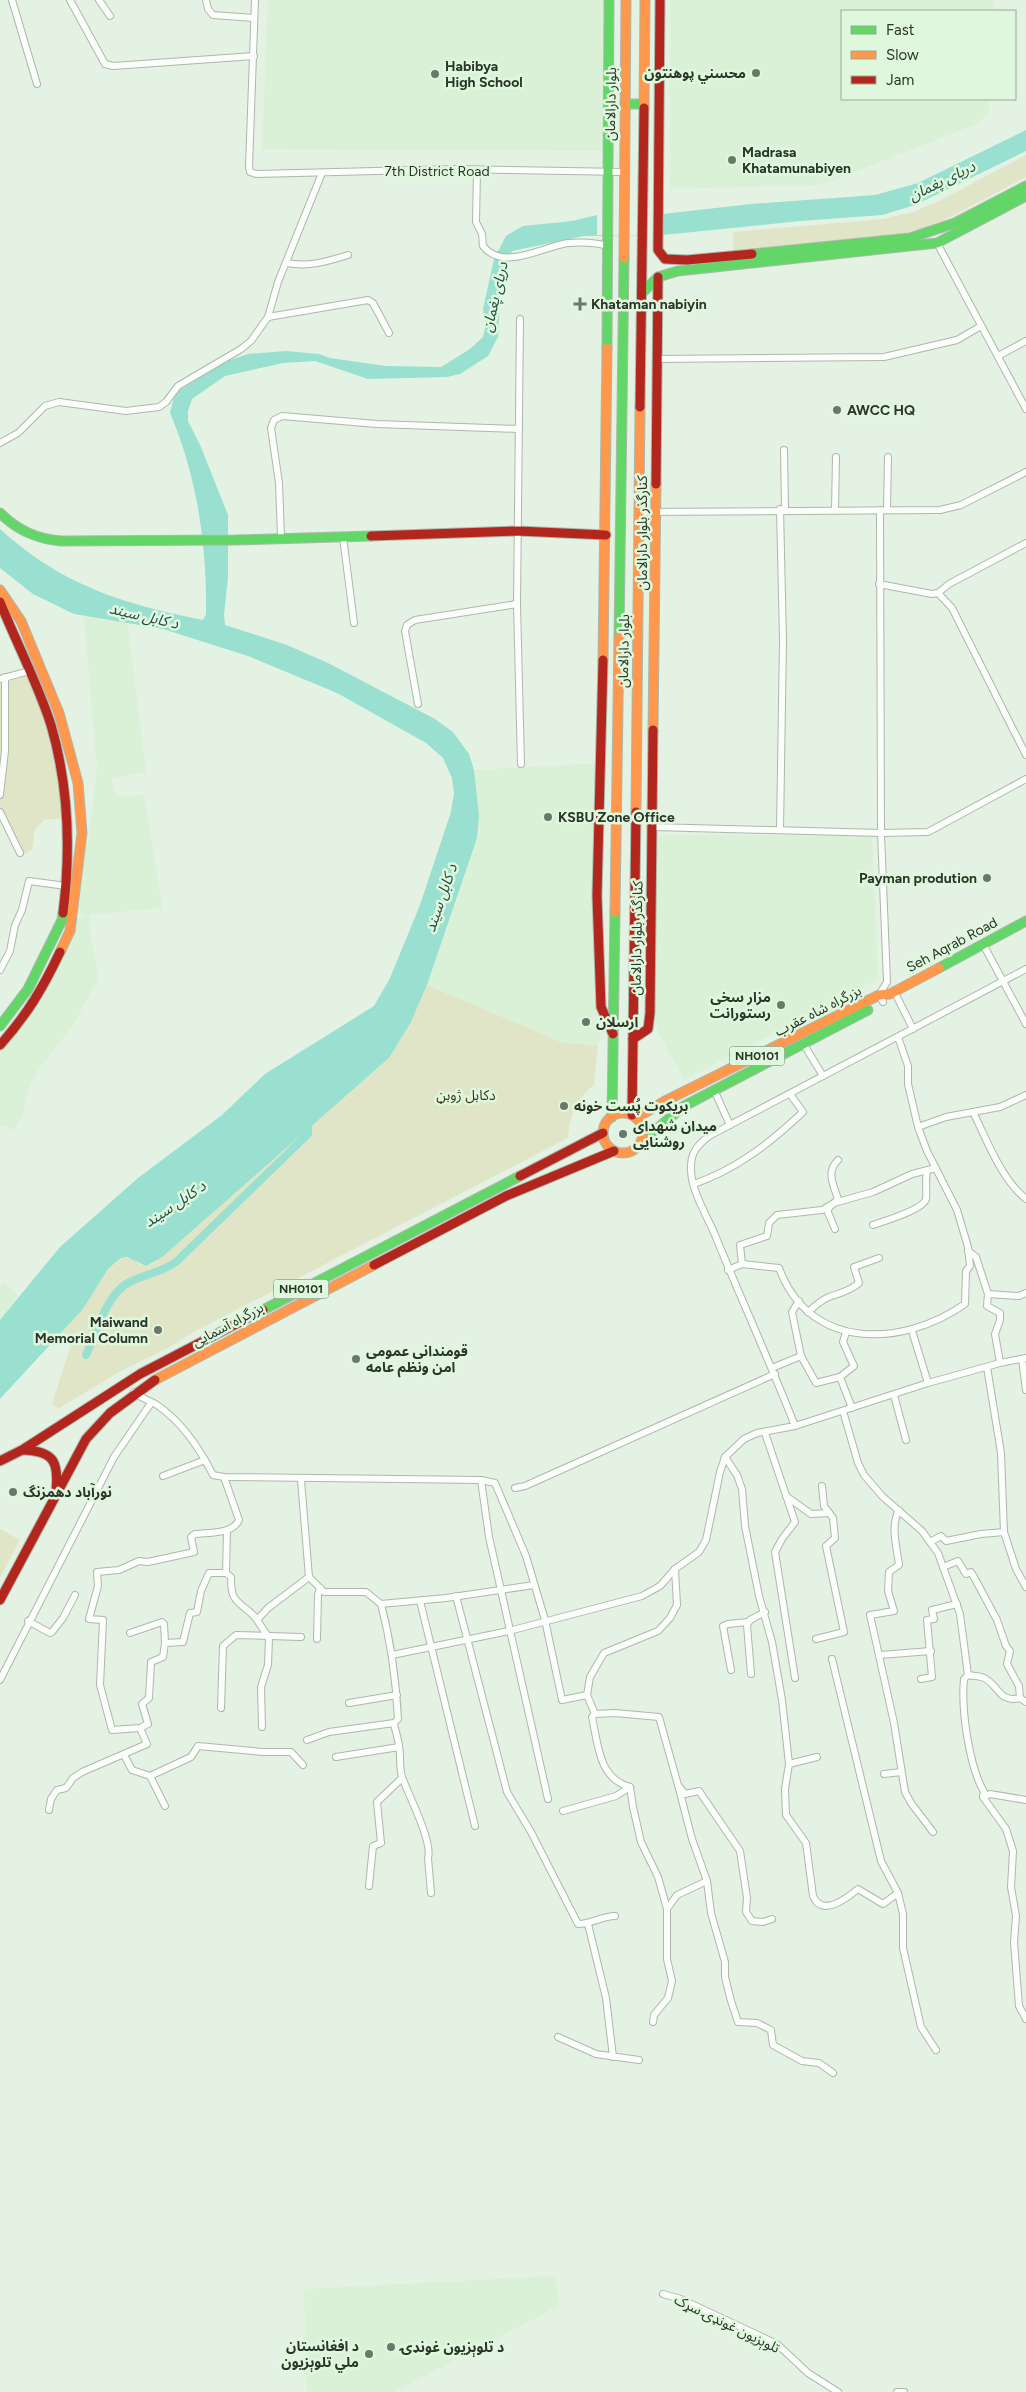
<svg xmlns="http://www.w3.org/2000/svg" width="1026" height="2392" font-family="Figtree,'Noto Sans Arabic',sans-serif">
<rect width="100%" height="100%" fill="#e4f2e3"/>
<g fill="#daf1d8">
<polygon points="268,0 606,0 605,151 262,149"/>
<polygon points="670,0 993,0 993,11 842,11 842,99 989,99 989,113 977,124 834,180 815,185 670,189"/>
<polygon points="84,617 127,622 146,772 112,778 115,796 144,795 162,908 89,915 91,943 95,953 98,979 72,1027 38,1070 27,1093 24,1111 15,1130 0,1125 0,1049 45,994 76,918 87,915 73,913 81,844 88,843 97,768"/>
<polygon points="601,763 597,896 605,1020 598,1045 563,1043 427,985 477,838 479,816 474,770"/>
<polygon points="657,835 872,835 878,979 684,1080 657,1030 653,1009"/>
<polygon points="3,1282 19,1296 0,1320 0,1285"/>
<polygon points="555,2276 560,2305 394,2392 307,2392 304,2289"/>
</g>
<g fill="#e1e5c8">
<polygon points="1026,155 1026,177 939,223 915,232 734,253 733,232 883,219 913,212 939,201"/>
<polygon points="27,667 50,723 67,818 44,820 35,829 32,850 25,854 0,811 0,675"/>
<path d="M427,985l136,58 35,2 -4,40c-18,13 -24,31 -26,53l-374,194 -24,15 -49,24 -63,38 -6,-6 19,-58 -11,-10 25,-29 23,-37 16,-12 10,3 7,5 11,-1 9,-6 228,-200 22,-36z"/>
<polygon points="0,1529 20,1540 0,1578"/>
</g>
<path fill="#99e0d0" d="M1026,130v21l-111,54 -33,10 -82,6 -137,14 -79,1 -72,15 -11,27 -3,59 -10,19 -28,18 -13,3 -79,2 -53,-18 -32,2 -58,13 -33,23 -4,12v10l13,26 27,68v62l-4,38 1,10 62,20 41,18 107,56 18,13 16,22 5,16 5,46 -2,22 -50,147 -16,37 -22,36 -228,200 -15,8 -19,-9 -6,1 -13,11 -25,40 -83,90v-79l60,-73 78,-69 84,-63 43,-41 109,-68 16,-28 30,-73 31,-93 3,-19 -2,-15 -9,-20 -17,-15 -89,-50 -89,-37 -85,-27 -89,-15 -41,-20 -33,-26v-39c61,56 123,75 203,91l3,-6c1,-69 -9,-138 -36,-201l5,-20 52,-32 21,-7 38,-3 33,3 11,4 56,8 55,1 29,-18 13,-12 3,-13 -3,-15 11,-50 12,-23 17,-10 49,-5 25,-6 66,-1 88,-10 124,-9 43,-12z"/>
<polygon fill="#e4f2e3" points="663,214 663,235 597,235 597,215"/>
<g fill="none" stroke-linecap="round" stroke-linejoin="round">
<path stroke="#99e0d0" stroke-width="8" d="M86,1355c9,-20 22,-64 44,-73 18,-9 28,-8 46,-20l132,-128v-8l-6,-6"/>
<defs>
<g id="street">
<polyline points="12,0 37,84"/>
<polyline points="70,0 105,64 113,66 254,56"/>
<polyline points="99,0 110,16"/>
<polyline points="206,0 208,9 213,15 254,18"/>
<polyline points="255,0 249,167 250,172 256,174 456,169 624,172"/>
<path d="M477,170l-1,52 6,12 1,12c20,26 61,0 85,-3 14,-1 26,-1 39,3"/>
<polyline points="937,243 1026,409"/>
<path d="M286,263c23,4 40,-1 62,-8"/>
<polyline points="268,317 368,300 373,303 389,333"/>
<polyline points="520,319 517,604 521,764"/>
<polyline points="998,356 1026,341"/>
<polyline points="657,359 884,357 957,340 981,326"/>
<polyline points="0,443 18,433 45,406 59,402 126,411 159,407 166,402 178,386 241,349 251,341 268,317 278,282 322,173"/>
<polyline points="784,450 785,509"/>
<polyline points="780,509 783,640 780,830"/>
<polyline points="835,510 836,457"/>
<polyline points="880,510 881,833 887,982 879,995 883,1002"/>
<polyline points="887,510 888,457"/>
<polyline points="640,512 940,510 961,505 1026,472"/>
<polyline points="281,537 279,483 271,428 274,420 282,416 377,424 519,429"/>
<polyline points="343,537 354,623"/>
<polyline points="879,584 932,594 938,593 949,584 1026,543"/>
<polyline points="938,593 952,608 1026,755"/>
<polyline points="0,679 29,671"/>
<polyline points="418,704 405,631 407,625 415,620 517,604"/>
<polyline points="0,795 5,751 5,677"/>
<polyline points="0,812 20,853"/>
<polyline points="653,827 881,833 928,832 1026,779"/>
<polyline points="983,944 1026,1024"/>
<polyline points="0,970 10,951 15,925 22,910 29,881 66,886"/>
<polyline points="894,991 913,1029"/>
<polyline points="803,1043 823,1076"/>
<polyline points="714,1090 730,1125"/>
<polyline points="973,1112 1000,1107 1026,1095"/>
<path d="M918,1127l28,-10 27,-5c14,28 28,67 53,87"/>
<path d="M694,1184c43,-15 76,-41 109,-72l-13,-18"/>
<path d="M873,1225c11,-4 50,-15 53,-26 1,-6 -1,-20 1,-28"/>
<path d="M835,1229l-8,-19 11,-11c-5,-15 -12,-27 0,-39"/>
<polyline points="968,1251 976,1257 988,1294 1019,1296 1026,1293"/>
<polyline points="742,1264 740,1245 767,1236 769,1223 777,1215 822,1210 834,1203 873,1192 912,1174 936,1168"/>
<path d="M728,1270l14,-6 37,4c31,84 124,79 186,36l1,-33 4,-5 -2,-19 -11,-37 -30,-59 -9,-24 -10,-43v-18l-10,-29"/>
<polyline points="988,1294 987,1306 1000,1313 1000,1320 995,1334 1000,1363"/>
<path d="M808,1312c6,-5 13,-12 21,-15 11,-4 21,-6 30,-14l-5,-16 25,-9"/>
<polyline points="912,1331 928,1383"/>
<polyline points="846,1332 843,1342 854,1366 840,1377 852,1408"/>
<polyline points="801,1356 816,1383 840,1377"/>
<polyline points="1022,1359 1026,1390"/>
<polyline points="987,1367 1001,1453 1004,1532 1016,1569 1026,1587"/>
<polyline points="772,1368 801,1356 792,1312 799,1301"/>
<path d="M134,1392c9,8 14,7 23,13 25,17 43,44 56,70l11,2 257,3 14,3 31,73 19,64 17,80 25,-5"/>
<polyline points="894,1395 906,1440"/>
<path d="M843,1411l15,52 6,12 19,22 39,34 16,22 22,61 8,61 -4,4c-3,30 5,87 20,113l-1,5 23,32 7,22 -2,36 5,29 -2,26 5,64 7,13"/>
<path d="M795,1426c-25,-64 -54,-127 -80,-191 -8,-19 -23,-43 -24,-64 -1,-17 5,-25 18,-35l317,-167"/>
<polyline points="765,1433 795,1522 782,1539 775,1552 795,1678"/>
<path d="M725,1457l12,18 5,14 3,37 14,70 13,46 10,58 7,64 -4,25 1,26 20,28 7,53c9,22 34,2 45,-7l25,15 15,-11"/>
<polyline points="163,1476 205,1460"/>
<path d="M224,1477l15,43c-7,15 -30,12 -44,14l-4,3 3,15 -46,10 -9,-1 -20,9 -22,2 1,14 -9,33 14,1 -3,65 12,45 28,-2 8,-4 -6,-20 7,-6 2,-36 12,-5 2,-14 18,-1 7,-29 7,-1 4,-21 8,-18h17l1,-42"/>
<path d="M301,1480l8,97 15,15h42l15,12c10,38 15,76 17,115l-4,4c1,7 4,15 5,23 2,10 0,21 3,31 6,17 31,65 26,81l3,35"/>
<polyline points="481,1480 489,1537 548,1799"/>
<polyline points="515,1488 525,1486 775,1374"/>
<polyline points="786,1496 811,1514 829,1513"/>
<path d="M899,1510c-9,16 -2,38 0,55l-10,7 -1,19 6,20 -24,4 24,108 11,69 6,11 22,29"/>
<polyline points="930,1542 941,1536 946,1541 981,1534 1004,1532"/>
<polyline points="943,1567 958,1561 966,1574 971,1572 974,1577 997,1620 1006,1646 1010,1651 1007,1664 1019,1686 1020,1698"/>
<path d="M226,1573l5,4c0,6 0,15 3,20 6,10 17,13 23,23l11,-12 41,-31"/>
<path d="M456,1596l51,196 24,40 47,92c14,0 24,-8 37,-8"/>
<polyline points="420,1601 475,1826"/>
<polyline points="381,1604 446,1598 534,1585"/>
<polyline points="257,1620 269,1638 268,1665 261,1687 262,1727"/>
<polyline points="28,1621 50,1633 52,1632 63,1618 75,1595"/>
<polyline points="130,1633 162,1622 164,1624 165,1643"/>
<polyline points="317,1639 318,1595 320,1588"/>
<polyline points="816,1639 844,1632 826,1546 835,1538 833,1518 824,1506 822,1486"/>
<polyline points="392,1655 509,1631 642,1596 660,1586 675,1569 699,1552 706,1540 720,1472 725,1457 744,1439 757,1433 795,1426 928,1383 1000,1363 1026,1358"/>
<polyline points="880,1655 931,1651"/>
<polyline points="832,1659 881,1861 898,1893 903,1914 903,1948 921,2027 936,2050"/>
<polyline points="731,1670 723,1626 728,1624 748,1622"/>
<polyline points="751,1674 747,1625 750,1620 765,1612"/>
<path d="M968,1675c5,1 12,1 16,3 16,8 14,25 36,20l6,4"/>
<polyline points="921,1679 932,1677 927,1620 934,1619 932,1610 957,1604"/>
<polyline points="0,1680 114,1457 151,1403"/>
<polyline points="349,1703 397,1695"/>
<polyline points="221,1708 223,1646 236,1635 301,1637"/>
<polyline points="595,1714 615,1713 659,1717 678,1785 685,1794 699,1791 740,1851 747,1898 746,1912 752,1921 763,1922 772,1919"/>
<polyline points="307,1740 329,1732 394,1723"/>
<polyline points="124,1755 132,1770 150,1776 165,1806"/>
<polyline points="336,1757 399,1747"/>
<polyline points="789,1764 817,1757"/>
<polyline points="884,1774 901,1772"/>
<polyline points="150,1776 191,1757 198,1746 263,1752 291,1752 303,1765"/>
<polyline points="678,1785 692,1839 707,1881 711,1913 725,1962 725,1977 731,2001 738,2022 757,2023 771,2030 773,2045 802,2061 819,2063 833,2073"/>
<polyline points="983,1797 990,1794 1026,1800"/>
<polyline points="49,1810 51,1799 57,1790 66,1788 73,1778 82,1772 147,1744 140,1728"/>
<polyline points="563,1811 616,1796 630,1787"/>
<polyline points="369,1886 373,1846 381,1843 377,1802 402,1778"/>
<polyline points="667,1909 677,1895 707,1881"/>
<polyline points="588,1924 606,1998 613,2057"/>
<path d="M653,2022l1,-7 14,-17 4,-17 -5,-22v-50l-9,-32 -17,-35 -8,-35 -3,-20c-31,-8 -32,-42 -38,-70l3,-3 -8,-19 3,-18 14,-24 54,-22 12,-13 7,-13 -2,-36"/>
<polyline points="558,2037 596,2054 639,2060"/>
<polyline points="663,2294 681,2299 777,2344 808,2373 838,2392"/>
<polyline points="897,2392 904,2392"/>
</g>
<g id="fast">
<polyline points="625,104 644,104"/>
<polyline points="752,254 910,238 955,223 1026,186"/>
<polyline points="642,293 658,277 678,271 937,243 1026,196"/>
<polyline points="607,348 609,0"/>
<path d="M0,513c18,18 37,26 61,28l174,-1 136,-4"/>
<polyline points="619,637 624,258"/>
<polyline points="939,968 1026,921"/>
<polyline points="0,1026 28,989 62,920 63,913"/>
<polyline points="612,1117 615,912"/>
<polyline points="641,1142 684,1106 868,1010"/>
<polyline points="263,1310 520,1176"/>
</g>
<g id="slow">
<polyline points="644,108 645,0"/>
<polyline points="624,258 626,0"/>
<polyline points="0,590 21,621 59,713 78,783 82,833 70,931 60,952"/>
<polyline points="603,660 607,348"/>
<polyline points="653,730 656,484"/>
<polyline points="636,812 640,407"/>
<polyline points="615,912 619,637"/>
<circle cx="623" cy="1133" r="20"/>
<polyline points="636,1118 665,1101 879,995 890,994 939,968"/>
<polyline points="155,1380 374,1265"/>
</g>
<g id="jam">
<polyline points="660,0 658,250 665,259 687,260 752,254"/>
<polyline points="640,407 644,108"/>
<polyline points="656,484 658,277"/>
<polyline points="371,536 518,531 606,535"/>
<path d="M0,602c16,40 38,82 51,123 18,62 20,124 12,188"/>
<polyline points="603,660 597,896 601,1007 613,1034"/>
<polyline points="633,1039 648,1029 650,1013 653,730"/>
<path d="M0,1045c27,-30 43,-57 60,-93"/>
<polyline points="632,1115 636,812"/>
<polyline points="520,1176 603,1133"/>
<polyline points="374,1265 506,1196 614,1151"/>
<path d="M23,1450c31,1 36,12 33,41"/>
<polyline points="0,1461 22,1450 140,1374 263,1310"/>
<polyline points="0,1600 86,1439 110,1413 155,1380"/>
</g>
</defs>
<use href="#street" stroke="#adb8ac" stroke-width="8"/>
<use href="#fast" stroke="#adb8ac" stroke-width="11"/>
<use href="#slow" stroke="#adb8ac" stroke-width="11"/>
<use href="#jam" stroke="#adb8ac" stroke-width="11"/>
<use href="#street" stroke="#fbfdfb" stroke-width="6"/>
<use href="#fast" stroke="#63d668" stroke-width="9"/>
<use href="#slow" stroke="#ff974d" stroke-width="9"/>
<use href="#jam" stroke="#b3261e" stroke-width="9"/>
</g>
<g fill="#6c776b" stroke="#dff8dd" stroke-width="2">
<circle cx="756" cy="73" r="5"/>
<circle cx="435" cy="74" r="5"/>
<circle cx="732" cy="160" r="5"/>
<path d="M577.5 296.5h5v5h5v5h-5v5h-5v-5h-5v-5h5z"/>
<circle cx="837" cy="410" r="5"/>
<circle cx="548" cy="817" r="5"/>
<circle cx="987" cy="878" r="5"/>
<circle cx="781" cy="1005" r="5"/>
<circle cx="586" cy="1022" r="5"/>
<circle cx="564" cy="1106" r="5"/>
<circle cx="623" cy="1134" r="5"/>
<circle cx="158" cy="1330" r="5"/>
<circle cx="356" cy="1359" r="5"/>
<circle cx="13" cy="1492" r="5"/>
<circle cx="391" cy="2347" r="5"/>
<circle cx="369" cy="2354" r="5"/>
</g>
<g text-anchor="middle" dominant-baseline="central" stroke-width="5" stroke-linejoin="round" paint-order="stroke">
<g fill="#dff8dd" stroke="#617060" stroke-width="1">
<rect x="729.5" y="1046.5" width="55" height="19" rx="4"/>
<rect x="273.5" y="1279.5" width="55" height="19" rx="4"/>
</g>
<g font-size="12" font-weight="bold" fill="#2b352a">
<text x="757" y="1056">NH0101</text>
<text x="301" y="1289">NH0101</text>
</g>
<g font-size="14" font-weight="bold" fill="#2b352a" stroke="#dff8dd" text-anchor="start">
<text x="445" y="66">Habibya<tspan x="445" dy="16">High School</tspan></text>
<text x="746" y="73" text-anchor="end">محسني پوهنتون</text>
<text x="742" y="152">Madrasa<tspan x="742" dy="16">Khatamunabiyen</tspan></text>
<text x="591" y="304">Khataman nabiyin</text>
<text x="847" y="410">AWCC HQ</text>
<text x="558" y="817">KSBU Zone Office</text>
<text x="977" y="878" text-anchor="end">Payman prodution</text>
<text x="771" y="997" text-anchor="end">مزار سخی<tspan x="771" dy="16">رستورانت</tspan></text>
<text x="596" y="1022">ارسلان</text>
<text x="574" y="1106">بریکوت پُست خونه</text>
<text x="633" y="1126">میدان شهدای<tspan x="633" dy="16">روشنایی</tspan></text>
<text x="148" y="1322" text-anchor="end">Maiwand<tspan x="148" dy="16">Memorial Column</tspan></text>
<text x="366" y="1351">قومندانی عمومی<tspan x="366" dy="16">امن ونظم عامه</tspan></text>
<text x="23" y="1492">نورآباد دهمزنگ</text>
<text x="359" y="2346" text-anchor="end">د افغانستان<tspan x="359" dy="16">ملي تلوېزیون</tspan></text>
<text x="401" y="2347">د تلوېزیون غونډۍ</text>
</g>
<g font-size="14" fill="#2b352a" stroke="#dff8dd">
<text transform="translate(611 104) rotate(-89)">بلوار دارالامان</text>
<text x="437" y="171">7th District Road</text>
<text transform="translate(642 533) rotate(-90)">کنارگذر بلوار دارالامان</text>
<text transform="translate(624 651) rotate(-89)">بلوار دارالامان</text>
<text transform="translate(637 938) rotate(-89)">کنارگذر بلوار دارالامان</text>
<text transform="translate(952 945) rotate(-28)">Seh Aqrab Road</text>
<text transform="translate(818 1011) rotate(-27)">بزرگراه شاه عقرب</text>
<text transform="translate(228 1325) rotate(-28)">بزرگراه آسمایی</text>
<text transform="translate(727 2324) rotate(26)">تلوېزيون غونډۍ سړک</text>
</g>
<g font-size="14" fill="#3c3818" stroke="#dff8dd">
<text x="466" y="1095">دکابل ژوبڼ</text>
</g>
<g font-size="15" font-style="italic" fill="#244f48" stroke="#dff8dd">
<text transform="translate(942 181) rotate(-26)">دریای پغمان</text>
<text transform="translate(495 297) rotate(-77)">دریای پغمان</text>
<text transform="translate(144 616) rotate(13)">د کابل سيند</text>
<text transform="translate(441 898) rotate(-71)">د کابل سيند</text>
<text transform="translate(175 1204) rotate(-34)">د کابل سيند</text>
</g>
</g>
<rect x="841" y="10" width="175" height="90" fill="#dff8dd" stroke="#97aa95"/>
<rect x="851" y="26" width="25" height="8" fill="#63d668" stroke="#97aa95"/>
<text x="886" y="35" font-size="15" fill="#2b352a">Fast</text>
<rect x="851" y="51" width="25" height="8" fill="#ff974d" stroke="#97aa95"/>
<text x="886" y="60" font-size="15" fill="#2b352a">Slow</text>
<rect x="851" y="76" width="25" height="8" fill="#b3261e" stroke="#97aa95"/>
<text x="886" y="85" font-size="15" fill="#2b352a">Jam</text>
</svg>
